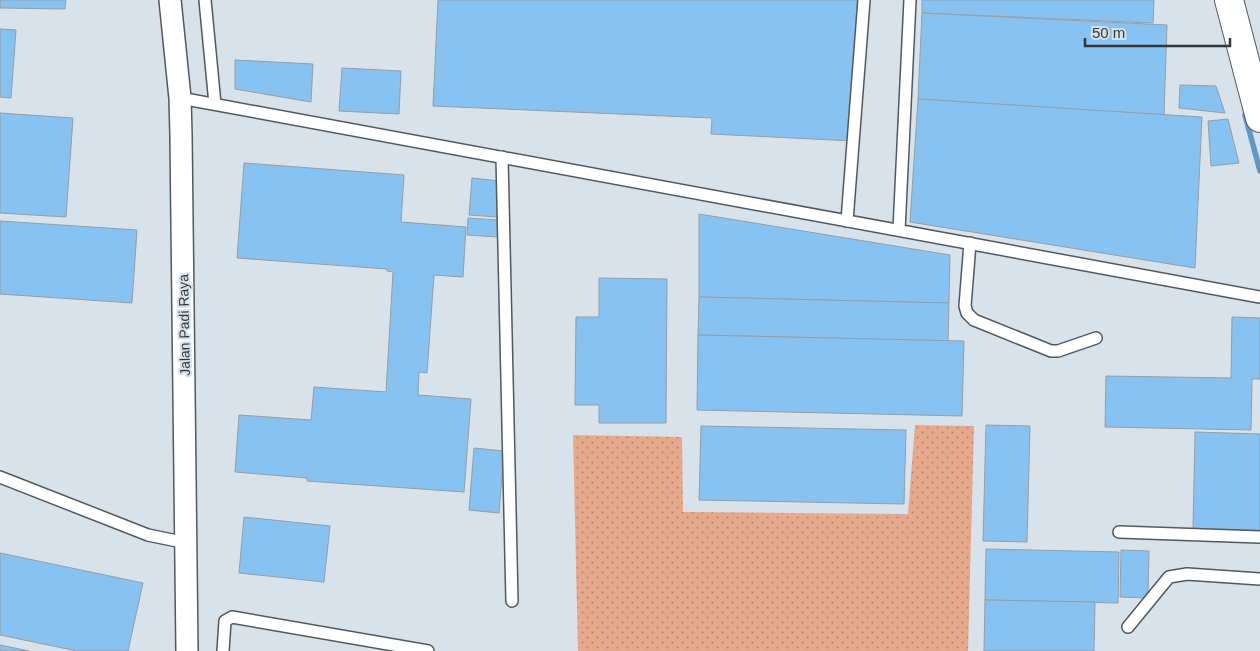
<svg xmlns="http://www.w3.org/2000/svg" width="1260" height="651" font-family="Arial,sans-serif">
<defs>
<pattern id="grass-dots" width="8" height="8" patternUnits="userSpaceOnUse" patternTransform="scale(1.25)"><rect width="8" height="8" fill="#e6a98b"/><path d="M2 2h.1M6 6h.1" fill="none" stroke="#bb8a73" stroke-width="1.8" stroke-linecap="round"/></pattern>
</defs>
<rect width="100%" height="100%" fill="#d7e2ea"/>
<polygon fill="url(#grass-dots)" points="915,425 974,426 968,651 578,651 573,435 682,437 683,512 908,514"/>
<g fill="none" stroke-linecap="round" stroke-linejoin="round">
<polyline stroke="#5e98c4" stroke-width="5.5" points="1245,115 1260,171"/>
</g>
<g fill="#87c2f0" stroke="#949ea6">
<polygon points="0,0 66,0 65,9 0,8"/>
<polygon points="438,0 859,0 853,141 711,134 712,118 433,106"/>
<polygon points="922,0 1154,0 1153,23 922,13"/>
<polygon points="922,13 1167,25 1164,115 918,99"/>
<polygon points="0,29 16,30 11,98 0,97"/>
<polygon points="235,60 313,64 311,102 235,89"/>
<polygon points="342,68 401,71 399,114 339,111"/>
<polygon points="1180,85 1216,86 1225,113 1179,108"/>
<polygon points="918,99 1202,117 1195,268 910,222"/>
<polygon points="0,113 73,118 66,217 0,213"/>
<polygon points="1228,119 1239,163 1211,166 1208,121"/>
<polygon points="244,163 404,175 401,222 466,227 463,277 434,275 427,373 419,372 418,395 471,399 464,492 307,481 307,478 235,472 239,415 311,420 314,387 386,392 393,272 387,271 387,269 237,258"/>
<polygon points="472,178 500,181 497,217 469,215"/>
<polygon points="699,214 950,255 949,303 699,297"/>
<polygon points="468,218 499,220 498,237 467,235"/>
<polygon points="0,221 137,230 132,303 0,294"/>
<polygon points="599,278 667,279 666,423 599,423 599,405 575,405 576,317 599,317"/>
<polygon points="699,297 949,303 948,341 698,335"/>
<polygon points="1232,317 1260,318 1260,379 1252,379 1251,430 1105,427 1106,376 1231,378"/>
<polygon points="698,335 964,341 962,416 697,410"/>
<polygon points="986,425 1030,426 1027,542 983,541"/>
<polygon points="701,426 906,430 904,504 699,500"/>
<polygon points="1195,432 1260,434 1260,530 1193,529"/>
<polygon points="474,448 504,451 499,513 469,510"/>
<polygon points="244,517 330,526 324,582 239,573"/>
<polygon points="986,549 1119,552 1118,603 985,600"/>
<polygon points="1121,550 1149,551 1148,598 1120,597"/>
<polygon points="0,553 143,583 128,651 77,651 0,635"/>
<polygon points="985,600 1095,602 1094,651 984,651"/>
<polygon points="0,645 29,651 0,651"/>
</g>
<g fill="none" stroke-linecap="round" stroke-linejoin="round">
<defs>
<g id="service">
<polyline points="205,0 215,104"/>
<polyline points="180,98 1260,297"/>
<polyline points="502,157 512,601"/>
<polyline points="847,221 864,0"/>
<polyline points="899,230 910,0"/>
<polyline points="970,243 965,306 967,313 974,320 1051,351 1058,351 1096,338"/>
<polyline points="0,477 148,535 187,543"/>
<polyline points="1119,532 1260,537"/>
<polyline points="1128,627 1169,577 1187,574 1260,579"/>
<polyline points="223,651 225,621 232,617 428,651"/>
</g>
<polyline id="minor" points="170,0 180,98 181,135 187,651"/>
<polyline id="tertiary" points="1229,0 1260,118"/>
</defs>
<use href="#service" stroke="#505960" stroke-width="14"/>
<use href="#minor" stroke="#505960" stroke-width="24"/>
<use href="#tertiary" stroke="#505960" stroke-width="30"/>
<use href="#service" stroke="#fff" stroke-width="11"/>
<use href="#minor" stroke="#fff" stroke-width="21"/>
<use href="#tertiary" stroke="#fff" stroke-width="28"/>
</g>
<g text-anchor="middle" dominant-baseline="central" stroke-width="4.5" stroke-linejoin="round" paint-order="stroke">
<g font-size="14" fill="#33373a" stroke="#d7e2ea">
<text transform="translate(184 325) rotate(-91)">Jalan Padi Raya</text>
</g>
</g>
<path d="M1085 38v8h145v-8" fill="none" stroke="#33373a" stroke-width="2.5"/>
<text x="1092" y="38" font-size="15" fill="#33373a" stroke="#d7e2ea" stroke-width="4" paint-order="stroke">50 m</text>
</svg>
